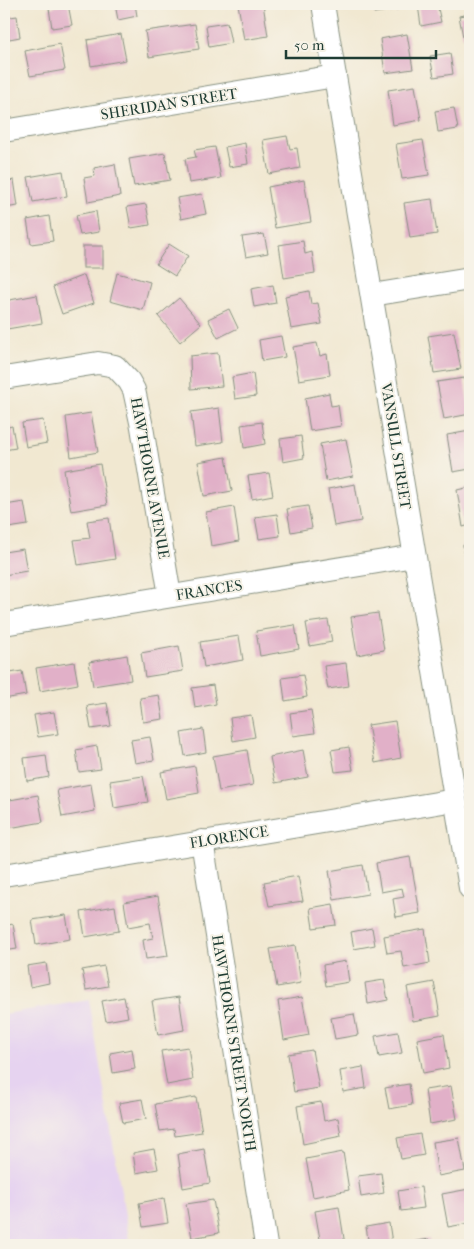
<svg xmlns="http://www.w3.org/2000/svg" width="474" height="1249" font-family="'IM FELL French Canon',serif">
<rect width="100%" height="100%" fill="#f7f3e8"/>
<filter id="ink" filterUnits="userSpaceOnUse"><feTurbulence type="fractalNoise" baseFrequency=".02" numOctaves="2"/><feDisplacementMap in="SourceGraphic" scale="10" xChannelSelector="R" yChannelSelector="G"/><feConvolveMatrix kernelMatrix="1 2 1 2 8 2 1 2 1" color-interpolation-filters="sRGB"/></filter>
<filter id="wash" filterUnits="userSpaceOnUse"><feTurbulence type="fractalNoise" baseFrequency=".0096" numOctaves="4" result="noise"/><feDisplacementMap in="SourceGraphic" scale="20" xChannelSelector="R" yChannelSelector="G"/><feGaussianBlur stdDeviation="1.12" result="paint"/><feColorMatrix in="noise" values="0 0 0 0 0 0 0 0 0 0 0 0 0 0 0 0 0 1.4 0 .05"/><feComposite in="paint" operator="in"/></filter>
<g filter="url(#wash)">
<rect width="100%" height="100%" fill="#f1e8d1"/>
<polygon fill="#e6d3f0" points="89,1000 130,1245 4,1245 4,1014"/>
<g id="blocks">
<g fill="#e1b0c8">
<polygon points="68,4 72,25 52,28 49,8"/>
<polygon points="115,4 135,4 137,16 118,20"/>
<polygon points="238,4 263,4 268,36 244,40"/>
<polygon points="373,4 401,4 402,9 374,13"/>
<polygon points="437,4 441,22 421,26 418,5"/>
<polygon points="470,14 470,35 463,37 459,16"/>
<polygon points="17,16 20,37 4,40 4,18"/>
<polygon points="227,23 231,43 209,47 206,26"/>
<polygon points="195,24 199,49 149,57 145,31"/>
<polygon points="121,34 126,60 91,66 87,40"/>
<polygon points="407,34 413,69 385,73 380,39"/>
<polygon points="60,44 65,70 30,76 25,51"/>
<polygon points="450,53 453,74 434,77 430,56"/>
<polygon points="415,86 421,120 393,125 388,90"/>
<polygon points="454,108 458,129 438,132 435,111"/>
<polygon points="287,136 290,149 297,148 300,168 269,174 263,140"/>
<polygon points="423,140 429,175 402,179 396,144"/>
<polygon points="245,143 248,164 229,167 225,147"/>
<polygon points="215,147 221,178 189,183 185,159 196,157 194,150"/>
<polygon points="165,153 170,180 134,186 129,159"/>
<polygon points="115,164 120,196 88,202 84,178 95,176 94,168"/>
<polygon points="63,171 67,196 33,202 28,177"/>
<polygon points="14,180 18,206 4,208 4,182"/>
<polygon points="304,180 311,222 275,228 268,187"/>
<polygon points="202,194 206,214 181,219 177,198"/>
<polygon points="432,199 437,234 410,238 404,203"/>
<polygon points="146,204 150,225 131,228 127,207"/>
<polygon points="96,211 99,232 80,235 76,215"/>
<polygon points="49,216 53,241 31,244 27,220"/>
<polygon points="264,234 268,253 246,257 242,237"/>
<polygon points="303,241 305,254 312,252 315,273 284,278 279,245"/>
<polygon points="169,244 188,256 175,276 156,264"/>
<rect x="83" y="246" width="20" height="22"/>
<polygon points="117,273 150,282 143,310 110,301"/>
<polygon points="84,275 94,303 62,314 53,287"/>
<polygon points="273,285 276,303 254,307 251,289"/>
<polygon points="309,291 311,304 318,303 322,324 291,329 285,296"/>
<polygon points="37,295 42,323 7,329 4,301"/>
<polygon points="179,298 201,324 180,342 158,316"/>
<polygon points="229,309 238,328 218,338 208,319"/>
<polygon points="454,332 461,369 434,373 428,336"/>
<polygon points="281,336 285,357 262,361 259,340"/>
<polygon points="317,343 320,356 327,354 330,375 299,380 293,347"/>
<polygon points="218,353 222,386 191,389 190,356"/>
<polygon points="253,373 256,396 235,399 232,377"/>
<polygon points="464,378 470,414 444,419 437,382"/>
<polygon points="329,393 331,406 338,405 341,426 310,431 305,398"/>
<polygon points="219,408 223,442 195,446 191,412"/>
<polygon points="91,413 98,452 71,457 66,417"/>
<polygon points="43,420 47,443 26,447 22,423"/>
<polygon points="262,422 265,444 244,448 241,425"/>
<polygon points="12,426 16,448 4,450 4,428"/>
<polygon points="470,431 470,469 453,472 447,435"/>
<polygon points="301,436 304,458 283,462 280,439"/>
<polygon points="346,439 353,476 326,481 320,444"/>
<polygon points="226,457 232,491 204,496 198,462"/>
<polygon points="100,464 107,505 71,511 64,470"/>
<polygon points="269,473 273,495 252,499 248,476"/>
<polygon points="355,484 361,521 334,526 328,489"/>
<polygon points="470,487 470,525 463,527 457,490"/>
<polygon points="24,502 28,525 8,528 5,505"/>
<polygon points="308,506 312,528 291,532 287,509"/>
<polygon points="234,507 239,541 211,546 206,512"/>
<polygon points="277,514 280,536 259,539 255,517"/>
<polygon points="109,518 115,559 78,565 74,540 90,538 87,521"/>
<polygon points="470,544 470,585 469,585 463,545"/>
<polygon points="23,549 27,571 4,575 4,552"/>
<polygon points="378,613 384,650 357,655 351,617"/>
<polygon points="328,620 332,642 310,646 306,623"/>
<polygon points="295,625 299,649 260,656 256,631"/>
<polygon points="239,636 243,660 204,667 200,642"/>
<polygon points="179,646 183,671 145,677 141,653"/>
<polygon points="127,655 131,680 93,686 89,662"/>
<polygon points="74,662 78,684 40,691 36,668"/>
<polygon points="346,663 349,686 328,689 324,666"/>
<polygon points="22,671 26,695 4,699 4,674"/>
<polygon points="303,675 307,697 285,701 282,678"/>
<polygon points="213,685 216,704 195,708 192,688"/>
<polygon points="159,695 163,719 143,722 140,698"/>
<polygon points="107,703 111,726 91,729 87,706"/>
<polygon points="311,710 315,733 293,736 290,713"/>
<polygon points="54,712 58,734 38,737 34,715"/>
<polygon points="251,715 255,737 233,741 230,718"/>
<polygon points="395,721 401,758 375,763 368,725"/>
<polygon points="203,729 206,752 185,756 181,733"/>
<polygon points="150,737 154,760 135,763 131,740"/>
<polygon points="97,746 101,769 79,772 76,750"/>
<polygon points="349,747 353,770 335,772 331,750"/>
<polygon points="247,750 253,785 219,791 213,756"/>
<polygon points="303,750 308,777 275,783 270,757"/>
<polygon points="46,755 49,777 27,781 24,758"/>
<polygon points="195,766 199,793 166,799 161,772"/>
<polygon points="143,776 148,802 114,808 110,781"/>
<polygon points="91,784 95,811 62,817 57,790"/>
<polygon points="38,795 43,822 9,828 4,801"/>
<polygon points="410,857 420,913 396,917 393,899 404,897 402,888 381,892 376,863"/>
<polygon points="363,865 368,894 334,900 329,871"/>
<polygon points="298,876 303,901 269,906 264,882"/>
<polygon points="158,896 168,956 146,959 143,940 153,938 150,923 128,927 124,902"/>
<polygon points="333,904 336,925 313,928 310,908"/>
<polygon points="115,906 119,931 85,937 81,912"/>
<polygon points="66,915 70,939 36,945 32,920"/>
<polygon points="13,924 17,949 4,951 4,926"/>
<polygon points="372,928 375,945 354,949 351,932"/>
<polygon points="425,929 430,963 404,968 401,951 387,953 384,936"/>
<polygon points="295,945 301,983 277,987 270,949"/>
<polygon points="346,961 349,982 326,986 323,965"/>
<polygon points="46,963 49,983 30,987 27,966"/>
<polygon points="104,966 108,986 86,990 82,970"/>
<polygon points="384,980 388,1000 368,1004 365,983"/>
<polygon points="434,982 440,1016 413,1021 407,987"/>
<polygon points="124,997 128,1017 106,1021 102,1001"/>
<polygon points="179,997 184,1030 158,1035 152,1001"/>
<polygon points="302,997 309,1035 284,1040 278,1001"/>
<polygon points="354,1014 358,1035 335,1039 331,1018"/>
<polygon points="398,1032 402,1053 379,1057 375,1036"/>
<polygon points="444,1034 449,1068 423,1073 417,1039"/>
<polygon points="188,1047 193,1080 167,1085 161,1051"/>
<polygon points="132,1049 135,1069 113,1073 110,1053"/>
<polygon points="312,1050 319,1088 294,1092 288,1054"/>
<polygon points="363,1067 366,1088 343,1092 340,1071"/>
<polygon points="409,1084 412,1105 389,1109 385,1088"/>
<polygon points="451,1086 457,1119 430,1124 425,1090"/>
<polygon points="196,1097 202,1132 175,1136 174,1129 160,1131 155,1104"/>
<polygon points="142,1099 146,1119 123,1123 119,1103"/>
<polygon points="321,1102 324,1121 338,1118 341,1136 303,1144 297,1106"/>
<polygon points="420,1134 424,1155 401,1159 397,1138"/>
<polygon points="459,1138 465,1171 438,1176 433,1142"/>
<polygon points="154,1149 158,1169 136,1173 133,1153"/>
<polygon points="204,1149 210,1183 183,1188 178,1154"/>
<polygon points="343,1152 349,1190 313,1197 306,1159"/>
<polygon points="381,1173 384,1193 361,1197 358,1176"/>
<polygon points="421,1187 424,1208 401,1211 398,1191"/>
<polygon points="469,1189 470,1223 448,1227 442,1194"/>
<polygon points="164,1198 168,1223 143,1227 139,1203"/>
<polygon points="213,1200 219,1233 192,1238 186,1204"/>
<polygon points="339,1207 345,1245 321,1245 315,1211"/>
<polygon points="389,1223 392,1243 369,1245 366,1227"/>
<polygon points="429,1239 430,1245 406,1245 406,1243"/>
</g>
</g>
</g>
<g filter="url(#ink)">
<use href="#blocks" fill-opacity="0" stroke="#889282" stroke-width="1"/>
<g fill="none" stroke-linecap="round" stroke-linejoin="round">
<defs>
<g id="street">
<polyline points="323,4 470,888"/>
<polyline points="4,131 335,76"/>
<polyline points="372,295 470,279"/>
<polyline points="4,378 98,363 115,366 129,381 134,390 142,427 170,596"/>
<polyline points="4,624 414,556"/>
<polyline points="202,841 266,1245"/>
<polyline points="4,875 455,800"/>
</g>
</defs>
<use href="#street" stroke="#889282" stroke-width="24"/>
<use href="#street" stroke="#fff" stroke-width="22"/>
</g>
</g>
<g text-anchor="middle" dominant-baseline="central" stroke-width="4" stroke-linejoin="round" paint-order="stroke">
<g font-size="15" fill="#1f3d34" stroke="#f7f3e8">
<text transform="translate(169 104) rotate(-9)">SHERIDAN STREET</text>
<text transform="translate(396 446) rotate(81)">VANSULL STREET</text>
<text transform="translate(150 478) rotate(80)">HAWTHORNE AVENUE</text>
<text transform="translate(209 590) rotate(-9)">FRANCES</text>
<text transform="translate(229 837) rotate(-9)">FLORENCE</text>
<text transform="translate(234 1043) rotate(81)">HAWTHORNE STREET NORTH</text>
</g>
</g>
<rect width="474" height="1249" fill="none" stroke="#f7f3e8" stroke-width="20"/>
<path d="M286 50v8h150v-8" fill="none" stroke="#1f3d34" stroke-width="2.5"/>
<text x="294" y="50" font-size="15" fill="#1f3d34" stroke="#f7f3e8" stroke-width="4" paint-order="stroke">50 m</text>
</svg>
